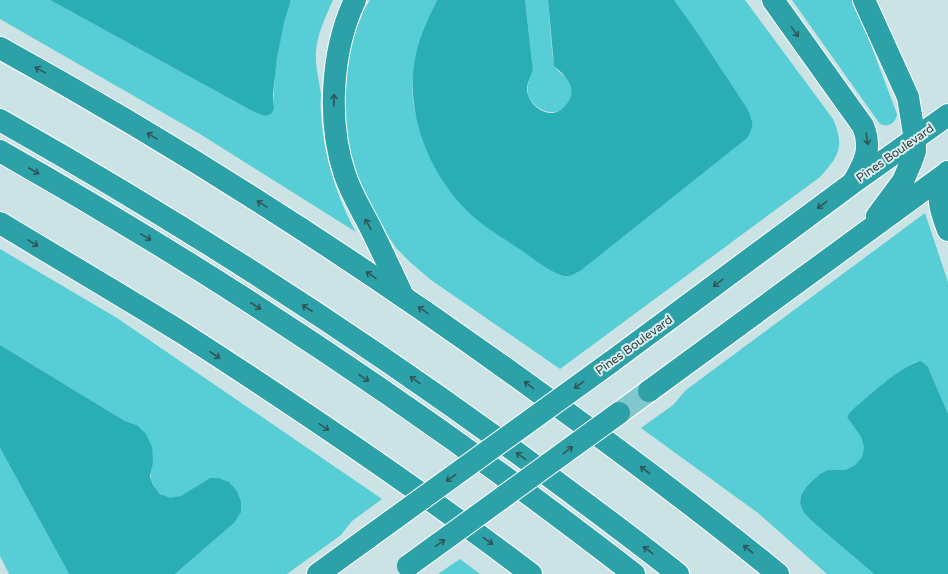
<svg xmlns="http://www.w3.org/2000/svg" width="948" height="574" font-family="'Varela Round',sans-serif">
<rect width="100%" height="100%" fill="#cce3e5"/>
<g fill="#57cdd5">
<path d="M0,0h50l204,112 10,4 10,-7c-1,-37 5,-74 17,-109h42c-7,16 -16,34 -17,52 -1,14 3,28 5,42 0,6 -1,13 0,19 2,40 15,83 35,119l-156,-98 -200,-115z"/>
<path d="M370,0h67c-16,34 -29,69 -23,107 2,9 5,18 7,27l331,-14 -5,-12 -52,-79 -21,-29h71l88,119c12,28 6,37 -13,58l-260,192 -129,-89 -20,-17 -15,-15 -28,-43 -17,-46 -7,-29 1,-59 6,-29 13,-32z"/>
<path d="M525,0h23c1,9 4,62 7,67 5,8 16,10 17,24 1,22 -25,28 -39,12 -9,-10 -5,-22 0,-33z"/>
<path d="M792,0h62l43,114c-1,9 -9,14 -17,10z"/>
<path d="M925,213l23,69v132l-20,-47 -13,-5c-24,14 -45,33 -66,51l-2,4 14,20 3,10 -2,10 -7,8 -10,5h-17l-21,16 -6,9 -1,9 4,9 10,10 60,51h-47l-69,-61 -117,-85 32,-23 13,-15z"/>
<path d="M0,249l117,69 265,181 -30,22 -11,14 -54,39h-112l59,-51 3,-32c-22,-24 -29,-10 -52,3 -4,2 -10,5 -15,4 -10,-1 -18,-12 -19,-21 -1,-5 2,-10 1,-15 -2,-12 -11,-26 -15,-37l-12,-4 -125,-76z"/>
<polygon points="0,448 69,574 9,574 0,556"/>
<polygon points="460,559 480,574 438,574"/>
</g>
<g fill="#2aaeb6">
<polygon points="50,0 291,0 284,23 277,58 273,94 274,109 271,114 264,116 254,112"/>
<path d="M437,0h88l8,70c-2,5 -5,11 -6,17 -1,14 13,27 26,26 5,-1 10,-4 13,-8 13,-16 1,-28 -12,-39l-6,-66h126l21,29 52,79c6,13 8,18 0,30l-167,133c-3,1 -7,4 -11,5 -13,1 -34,-16 -45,-24 -16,-11 -34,-21 -49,-34 -45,-39 -72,-106 -59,-164 4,-19 13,-37 21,-54z"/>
<polygon points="0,345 125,421 137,425 146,434 152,447 153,463 150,476 153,485 160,494 170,498 181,496 210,478 219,478 229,482 237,491 241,502 241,512 234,523 175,574 69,574 0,448"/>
<path d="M921,361l7,6 20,47v160h-74l-60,-51 -10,-10 -4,-9 1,-9 6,-9 13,-12 8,-4h17l10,-5 7,-8 2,-10 -3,-10 -14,-20 2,-4c16,-14 54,-49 72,-52z"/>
</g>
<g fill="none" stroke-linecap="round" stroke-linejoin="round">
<defs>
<polyline id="primary" points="619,413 649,391"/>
<g id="highway">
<path d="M355,0c-24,51 -28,122 -10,175 7,21 19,39 28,58 10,20 20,42 30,63"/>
<path d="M773,0l90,126c9,22 2,36 -9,55"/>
<polyline points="864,0 908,97 915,140 915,151 912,160 903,181 877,216"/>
<path d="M0,48c187,103 368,220 541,346 81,58 160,117 237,180"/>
<path d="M0,120c184,104 361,218 531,343 49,36 99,73 147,111"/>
<path d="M0,151c221,125 433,267 634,423"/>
<path d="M948,172c-13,22 -9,35 0,58"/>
<path d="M0,223c61,37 123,73 184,111 118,76 235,155 347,240"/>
<polyline points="611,362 854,182 948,115"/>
<polyline points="649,391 948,172"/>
<polyline points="318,574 369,537"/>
</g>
</defs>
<use href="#primary" stroke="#fff" stroke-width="24"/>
<use href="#highway" stroke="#fff" stroke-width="24"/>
<use href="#primary" stroke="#81c7cb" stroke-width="22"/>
<use href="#highway" stroke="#2da1a8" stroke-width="22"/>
<defs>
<g id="highway-bridge">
<polyline points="369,537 611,362"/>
<polyline points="408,566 619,413"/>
</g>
</defs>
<use href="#highway-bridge" stroke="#fff" stroke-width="24" stroke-linecap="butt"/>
<use href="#highway-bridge" stroke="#2da1a8" stroke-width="22"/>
</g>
<defs><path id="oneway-shaft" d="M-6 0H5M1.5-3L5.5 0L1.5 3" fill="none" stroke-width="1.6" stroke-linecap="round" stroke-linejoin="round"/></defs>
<g stroke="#325557">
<use href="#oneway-shaft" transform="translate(795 32) rotate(54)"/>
<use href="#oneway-shaft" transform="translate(40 70) rotate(-151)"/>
<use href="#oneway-shaft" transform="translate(334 100) rotate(-89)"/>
<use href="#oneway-shaft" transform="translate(152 136) rotate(-149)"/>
<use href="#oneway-shaft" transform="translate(867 139) rotate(82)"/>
<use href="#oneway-shaft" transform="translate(34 171) rotate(30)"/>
<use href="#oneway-shaft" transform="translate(262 204) rotate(-148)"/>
<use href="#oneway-shaft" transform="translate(822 205) rotate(143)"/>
<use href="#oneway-shaft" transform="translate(368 224) rotate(-119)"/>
<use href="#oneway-shaft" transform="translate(146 237) rotate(32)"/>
<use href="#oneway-shaft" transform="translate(33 243) rotate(31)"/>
<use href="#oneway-shaft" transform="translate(371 275) rotate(-146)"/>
<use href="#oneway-shaft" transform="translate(718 283) rotate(143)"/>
<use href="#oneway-shaft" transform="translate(256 306) rotate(33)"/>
<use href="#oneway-shaft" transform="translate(307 308) rotate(-147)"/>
<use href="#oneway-shaft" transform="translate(423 310) rotate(-146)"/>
<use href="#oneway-shaft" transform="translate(215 355) rotate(33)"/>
<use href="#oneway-shaft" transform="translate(364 378) rotate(34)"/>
<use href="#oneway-shaft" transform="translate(415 380) rotate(-145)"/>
<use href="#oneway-shaft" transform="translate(529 385) rotate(-144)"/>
<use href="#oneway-shaft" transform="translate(579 385) rotate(144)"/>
<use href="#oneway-shaft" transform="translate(324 427) rotate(34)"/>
<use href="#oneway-shaft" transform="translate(568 450) rotate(-36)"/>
<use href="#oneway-shaft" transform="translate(521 456) rotate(-144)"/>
<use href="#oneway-shaft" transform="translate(645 470) rotate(-143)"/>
<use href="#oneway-shaft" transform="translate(451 478) rotate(144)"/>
<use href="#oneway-shaft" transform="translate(488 541) rotate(36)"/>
<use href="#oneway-shaft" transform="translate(440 543) rotate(-36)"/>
<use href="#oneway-shaft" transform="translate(748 549) rotate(-141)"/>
<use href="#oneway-shaft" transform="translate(648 550) rotate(-143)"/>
</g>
<g text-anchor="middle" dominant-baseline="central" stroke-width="4" stroke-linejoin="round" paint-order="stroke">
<g font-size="12" fill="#333c3c" stroke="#d9f0f2">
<text transform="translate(895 153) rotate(-35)">Pines Boulevard</text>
<text transform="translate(634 345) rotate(-36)">Pines Boulevard</text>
</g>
</g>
</svg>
